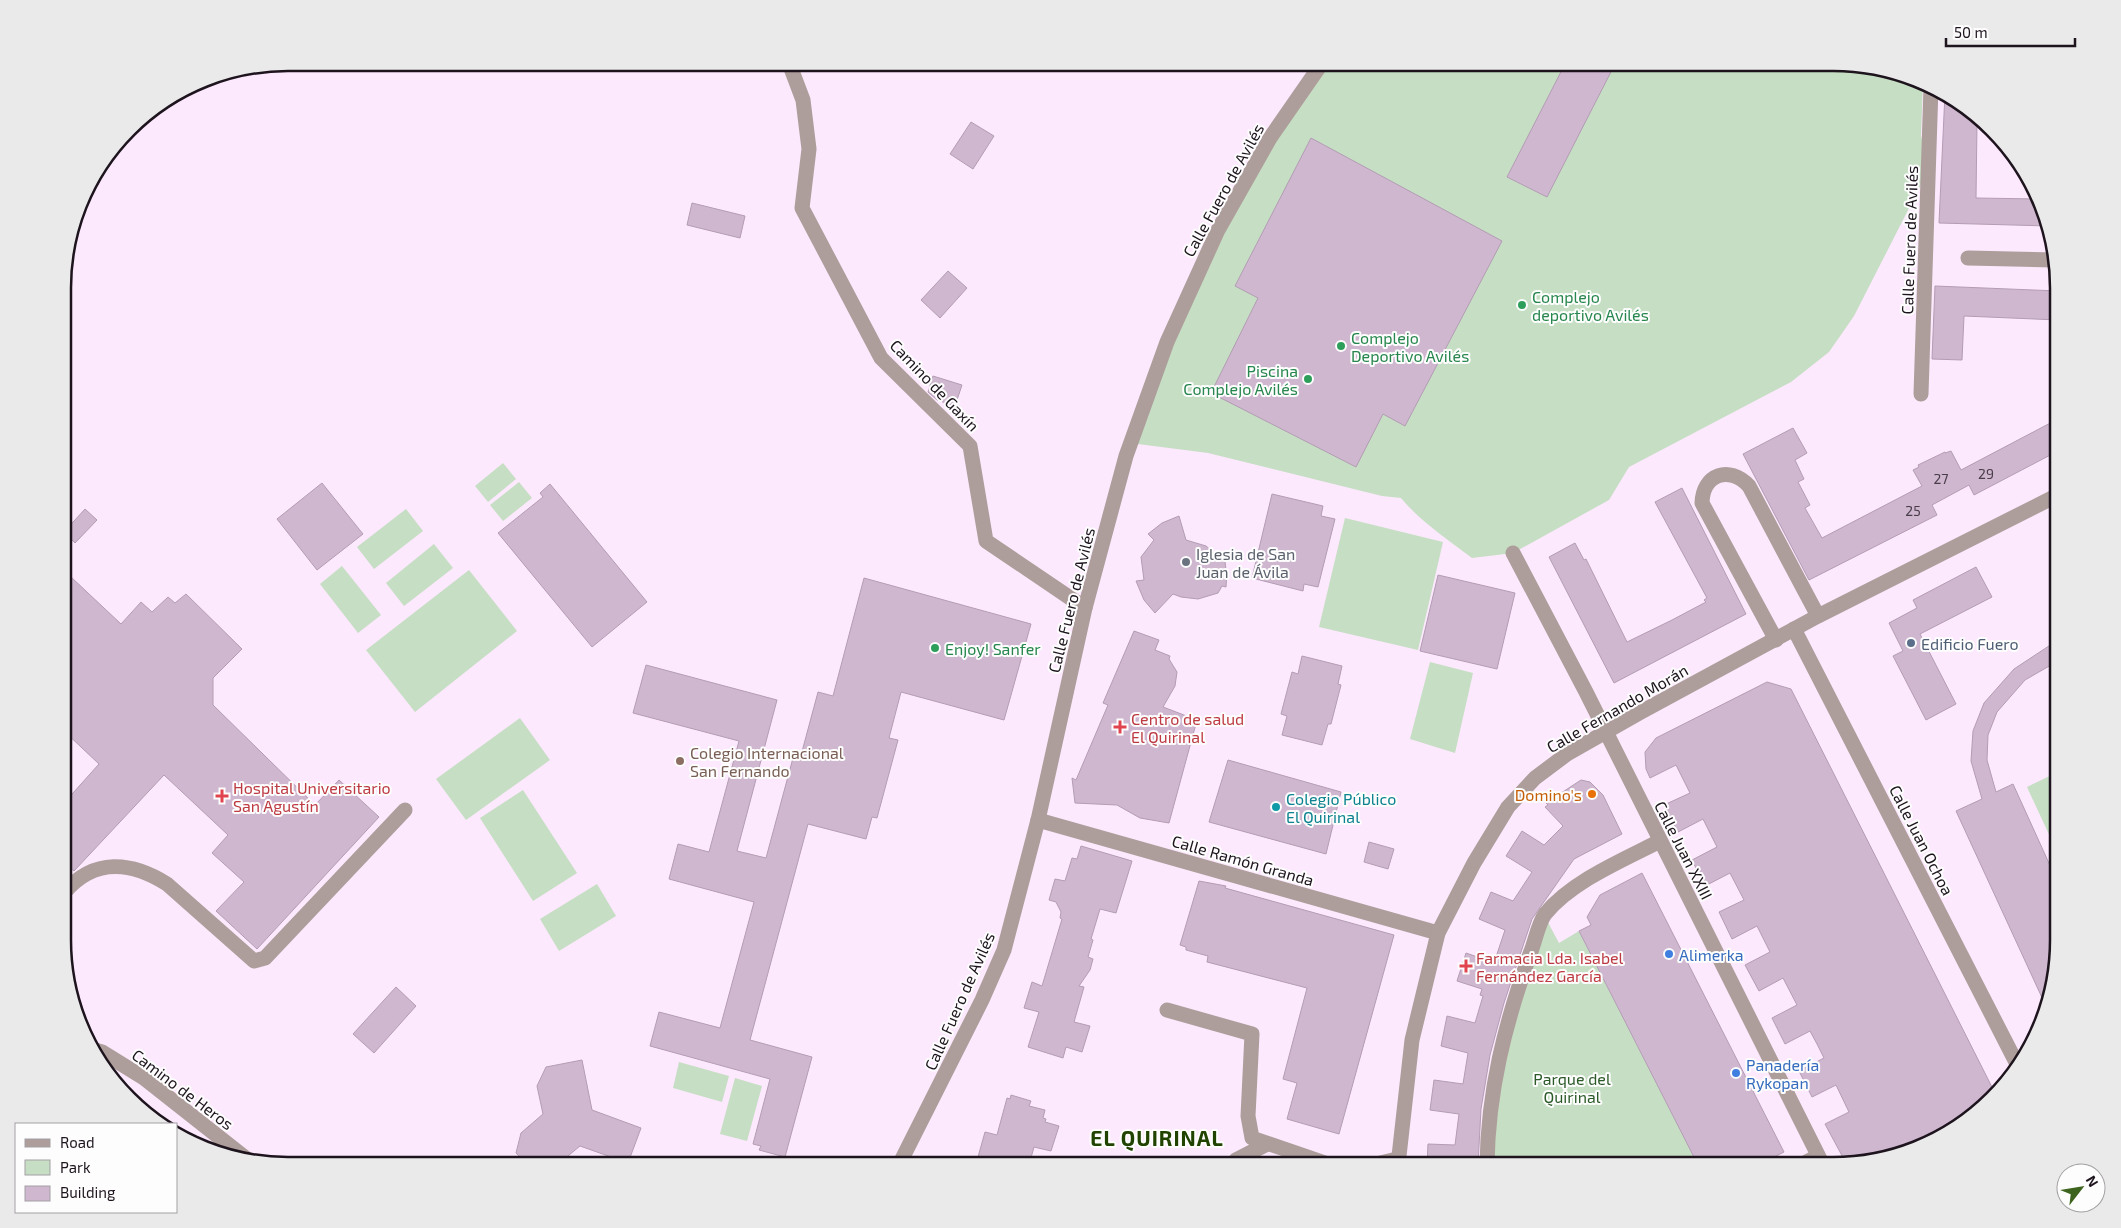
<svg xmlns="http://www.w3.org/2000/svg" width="2121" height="1228" font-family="'Exo 2',sans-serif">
<rect width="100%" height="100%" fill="#fce9fd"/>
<g fill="#c6dec3">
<path d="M1322,63h511l58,7 32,13 -2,53 8,33 -75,147 -25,36 -38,30 -162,85 -20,33 -96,53 -41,5c-25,-19 -51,-36 -71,-60l-19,-2 -174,-43 -78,-10 88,-213z"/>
<polygon points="503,463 516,479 488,502 475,486"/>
<polygon points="519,482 532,498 503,521 490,505"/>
<polygon points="406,509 423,531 374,569 357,547"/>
<polygon points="1345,518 1443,542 1418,650 1319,627"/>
<polygon points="434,544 453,568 404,606 386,583"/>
<polygon points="342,566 381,615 358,633 320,584"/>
<polygon points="469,570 517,631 415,712 366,650"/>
<polygon points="1430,662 1473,673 1455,753 1410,739"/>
<polygon points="520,718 550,760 466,820 436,779"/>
<polygon points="2058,772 2058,854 2027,787"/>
<polygon points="523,790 577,873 533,901 480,818"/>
<polygon points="597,884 616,916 559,951 540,919"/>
<polygon points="1544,915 1559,943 1579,931 1698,1165 1487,1165 1495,1075"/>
<polygon points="679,1062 729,1076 722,1102 673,1088"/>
<polygon points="735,1078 762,1086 747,1141 720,1134"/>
</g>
<g fill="#cfb7d0" stroke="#b39cb4">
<polygon points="1566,62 1616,62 1547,197 1507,177"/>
<polygon points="1945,93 1977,122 1976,198 2038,199 2047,216 2049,226 1939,223"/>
<polygon points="971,122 994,136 973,169 950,154"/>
<polygon points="1311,138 1502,241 1405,426 1383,414 1356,467 1211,393 1258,298 1235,286"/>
<polygon points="692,203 745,216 740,238 687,225"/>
<polygon points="948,271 967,288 940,318 921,300"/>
<polygon points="1935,286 2058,291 2058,320 1964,316 1962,360 1932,359"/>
<polygon points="933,376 962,385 955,406 937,400 928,392"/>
<polygon points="2058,419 2058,451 1974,495 1969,485 1932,505 1937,515 1809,580 1743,454 1793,428 1807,453 1795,460 1804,479 1798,482 1810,505 1805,508 1822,538 1922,486 1913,470 1919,467 1918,465 1945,452 1945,453 1951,451 1961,470"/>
<polygon points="322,483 363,534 317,570 277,519"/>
<polygon points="550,484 647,602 592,647 498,533 543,497 540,493"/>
<polygon points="1682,488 1746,614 1614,683 1549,557 1575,543 1584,560 1586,559 1627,642 1672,620 1706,602 1704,600 1707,598 1655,502"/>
<polygon points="1272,494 1323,506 1321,516 1335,519 1318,587 1304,584 1303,591 1252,578"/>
<polygon points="85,509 97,520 75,543 64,532"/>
<polygon points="1179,516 1186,540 1206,546 1225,562 1226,570 1227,571 1226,587 1222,586 1218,593 1198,599 1181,597 1173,594 1155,613 1144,600 1136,581 1144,580 1141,557 1154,540 1148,534 1162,523"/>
<polygon points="1976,567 1992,597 1920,634 1956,704 1926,720 1893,656 1903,651 1889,623 1917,608 1913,600"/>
<polygon points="1438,575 1515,593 1497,669 1420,651"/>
<polygon points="71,577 121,624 141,602 152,612 168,597 175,603 186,594 242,649 213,678 213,705 315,805 339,780 379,817 257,949 216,911 244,882 212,853 228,835 164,775 74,871 64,862 64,803 99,764 64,731 64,584"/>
<polygon points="864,578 1031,624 1004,720 901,692 889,738 898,740 877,818 872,817 866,839 808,824 750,1040 812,1057 785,1157 759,1150 761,1146 753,1144 770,1079 650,1046 659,1012 720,1028 754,902 669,879 678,844 709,852 739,741 633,713 646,665 777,700 737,851 766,858 793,758 800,759 818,692 833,696"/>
<polygon points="1134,631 1159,640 1155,650 1170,656 1169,659 1177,672 1175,686 1163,707 1197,720 1169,823 1140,818 1117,805 1075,803 1072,778 1076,780 1108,705 1103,703"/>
<polygon points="2058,640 2058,661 2025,680 1997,712 1988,735 1987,760 1996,792 2013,784 2058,883 2058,954 2044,1002 1956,811 1982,799 1971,761 1973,731 1984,703 2014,669"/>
<polygon points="1302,656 1342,666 1338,684 1341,685 1331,724 1328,724 1322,745 1282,735 1287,716 1281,714 1292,672 1298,674"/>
<polygon points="1767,682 1791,689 1996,1095 1946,1135 1847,1165 1825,1124 1849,1112 1836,1085 1812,1097 1799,1071 1824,1058 1817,1044 1810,1031 1785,1044 1772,1018 1797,1005 1783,978 1759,991 1745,965 1770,952 1757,926 1732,939 1719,912 1744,900 1730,873 1705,886 1692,860 1717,847 1703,819 1678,832 1664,805 1690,793 1676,765 1650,778 1646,769 1645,752 1656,738"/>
<polygon points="1228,760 1341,792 1326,854 1209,822"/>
<polygon points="1581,780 1590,782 1603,795 1622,834 1574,859 1532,919 1504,1003 1490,1055 1481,1109 1478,1165 1427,1165 1428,1144 1455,1145 1459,1114 1430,1110 1434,1080 1463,1084 1468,1053 1441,1046 1447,1016 1475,1023 1483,996 1480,995 1482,989 1457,981 1466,953 1489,961 1491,958 1495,960 1505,930 1479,919 1491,892 1513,901 1532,872 1506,856 1522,831 1544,845 1563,826 1545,807 1548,805 1546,803"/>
<polygon points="1369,842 1394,849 1388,869 1364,862"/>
<polygon points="1081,846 1132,861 1116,913 1100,909 1091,939 1093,940 1088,957 1093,959 1090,970 1079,986 1084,987 1074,1022 1090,1026 1082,1052 1066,1047 1063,1058 1028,1047 1039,1012 1024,1008 1032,982 1042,986 1062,919 1060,918 1061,912 1056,902 1049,900 1055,879 1065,881 1072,858 1077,859"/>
<polygon points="1642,873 1784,1152 1758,1165 1698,1165 1579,931 1591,925 1587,917 1600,895"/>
<polygon points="1199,881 1226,886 1225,888 1394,935 1339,1134 1287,1119 1297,1083 1283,1079 1307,988 1207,962 1208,956 1186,950 1186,947 1180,945"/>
<polygon points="396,987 416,1006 374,1053 353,1034"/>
<polygon points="582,1060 592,1110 641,1128 628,1163 580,1146 557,1165 528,1165 516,1153 521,1133 543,1114 537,1086 546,1067"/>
<polygon points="1011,1095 1031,1101 1029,1106 1045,1110 1043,1118 1046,1119 1045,1122 1059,1126 1051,1151 1034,1147 1029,1165 1005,1165 978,1157 985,1132 997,1135 1007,1098 1010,1099"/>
</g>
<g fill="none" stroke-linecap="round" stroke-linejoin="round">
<g stroke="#ad9d9b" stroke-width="15">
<polyline points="789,63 803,100 809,149 802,208 881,358 970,446 986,541 1085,608"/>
<polyline points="1968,258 2055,260"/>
<polyline points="1921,394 1931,87"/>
<polyline points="1513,553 1586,692 1823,1165"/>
<polyline points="1794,629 2018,1066"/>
<path d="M1776,640l-74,-137c1,-29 27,-38 47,-17l69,130"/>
<polyline points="1038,820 1438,933"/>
<path d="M64,893c30,-36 68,-31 103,-9l87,77 11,-3 140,-148"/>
<polyline points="1167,1010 1252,1034 1248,1116 1252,1138 1331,1165"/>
<polyline points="95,1050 102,1052 144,1078 248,1160"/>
<polyline points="899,1165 982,1000 1004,950 1038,820 1085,608 1126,456 1167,342 1218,230 1270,138 1322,63"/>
<polyline points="1231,1165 1236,1160 1267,1144"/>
<polyline points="1372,1165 1397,1159"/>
<polyline points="1398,1165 1412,1040 1438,933 1474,863 1508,807 1535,778 1567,754 1641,712 1818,616 2058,495"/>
<path d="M1487,1165c1,-75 18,-141 43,-211 5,-12 8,-30 15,-40 27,-33 78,-54 115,-73"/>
<polyline points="1801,1165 1818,1156"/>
</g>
</g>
<g fill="#2e9e5b" stroke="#fdfdfd" stroke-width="2">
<circle cx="1522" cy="305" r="5"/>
<circle cx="1341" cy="346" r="5"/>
<circle cx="1308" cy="379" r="5"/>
<circle cx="935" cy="648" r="5"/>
</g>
<circle fill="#6b7280" stroke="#fdfdfd" stroke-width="2" cx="1186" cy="562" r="5"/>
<circle fill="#5c6f8a" stroke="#fdfdfd" stroke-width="2" cx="1911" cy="643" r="5"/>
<g fill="#e0444e" stroke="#fdfdfd" stroke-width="2">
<path d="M1117.5 719.5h5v5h5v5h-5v5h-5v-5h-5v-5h5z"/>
<path d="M219.5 788.5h5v5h5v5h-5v5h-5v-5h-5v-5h5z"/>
<path d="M1463.5 958.5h5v5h5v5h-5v5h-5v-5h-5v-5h5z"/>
</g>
<circle fill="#8d6e63" stroke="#fdfdfd" stroke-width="2" cx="680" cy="761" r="5"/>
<circle fill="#e8710a" stroke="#fdfdfd" stroke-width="2" cx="1592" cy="794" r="5"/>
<circle fill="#0f9aa8" stroke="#fdfdfd" stroke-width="2" cx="1276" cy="807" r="5"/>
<g fill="#3f7fe0" stroke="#fdfdfd" stroke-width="2">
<circle cx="1669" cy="954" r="5"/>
<circle cx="1736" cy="1073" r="5"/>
</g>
<g text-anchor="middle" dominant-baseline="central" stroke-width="4" stroke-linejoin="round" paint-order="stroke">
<g font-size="14" fill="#4a3d4a">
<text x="1986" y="473">29</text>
<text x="1941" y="478">27</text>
<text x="1913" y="510">25</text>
</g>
<g font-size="16" fill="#1d141d" stroke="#fdfdfd">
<text transform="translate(1223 190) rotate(-61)">Calle Fuero de Avilés</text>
<text transform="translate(1909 240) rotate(-88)">Calle Fuero de Avilés</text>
<text transform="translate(935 385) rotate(46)">Camino de Gaxín</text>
<text transform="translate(1071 600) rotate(-76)">Calle Fuero de Avilés</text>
<text transform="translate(1617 708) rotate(-30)">Calle Fernando Morán</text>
<text transform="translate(1922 840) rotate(63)">Calle Juan Ochoa</text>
<text transform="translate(1684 850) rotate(63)">Calle Juan XXIII</text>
<text transform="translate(1243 860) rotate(16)">Calle Ramón Granda</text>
<text transform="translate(959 1001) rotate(-66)">Calle Fuero de Avilés</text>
<text transform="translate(183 1089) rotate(37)">Camino de Heros</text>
</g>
<g font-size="16" fill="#27864d" stroke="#fdfdfd" text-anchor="start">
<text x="1532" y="296">Complejo<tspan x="1532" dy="18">deportivo Avilés</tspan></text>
<text x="1351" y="337">Complejo<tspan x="1351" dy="18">Deportivo Avilés</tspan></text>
<text x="1298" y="370" text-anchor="end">Piscina<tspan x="1298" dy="18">Complejo Avilés</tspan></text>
<text x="945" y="648">Enjoy! Sanfer</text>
</g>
<g font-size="16" fill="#5b616d" stroke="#fdfdfd" text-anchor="start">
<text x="1196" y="553">Iglesia de San<tspan x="1196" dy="18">Juan de Ávila</tspan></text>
</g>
<g font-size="16" fill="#4e5e75" stroke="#fdfdfd" text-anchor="start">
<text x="1921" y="643">Edificio Fuero</text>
</g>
<g font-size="16" fill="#be3a42" stroke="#fdfdfd" text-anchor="start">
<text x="1131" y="718">Centro de salud<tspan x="1131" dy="18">El Quirinal</tspan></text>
<text x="233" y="787">Hospital Universitario<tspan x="233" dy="18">San Agustín</tspan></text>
<text x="1476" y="957">Farmacia Lda. Isabel<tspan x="1476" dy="18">Fernández García</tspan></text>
</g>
<g font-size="16" fill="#785e54" stroke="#fdfdfd" text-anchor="start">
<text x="690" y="752">Colegio Internacional<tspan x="690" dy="18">San Fernando</tspan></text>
</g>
<g font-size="16" fill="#c56008" stroke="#fdfdfd" text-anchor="end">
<text x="1582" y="794">Domino's</text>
</g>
<g font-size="16" fill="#0d838f" stroke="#fdfdfd" text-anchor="start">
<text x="1286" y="798">Colegio Público<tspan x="1286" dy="18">El Quirinal</tspan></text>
</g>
<g font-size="16" fill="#366cbe" stroke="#fdfdfd" text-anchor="start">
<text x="1679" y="954">Alimerka</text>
<text x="1746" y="1064">Panadería<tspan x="1746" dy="18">Rykopan</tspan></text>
</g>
<g font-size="16" fill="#2b5a28" stroke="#fdfdfd">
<text x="1572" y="1078">Parque del<tspan x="1572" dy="18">Quirinal</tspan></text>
</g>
<g font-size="21" font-weight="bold" letter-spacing="1" fill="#204300" stroke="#fdfdfd">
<text x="1157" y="1137">EL QUIRINAL</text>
</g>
</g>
<path d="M0 0H2121V1228H0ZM288 71H1833A217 217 0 0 1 2050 288V940A217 217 0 0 1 1833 1157H288A217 217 0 0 1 71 940V288A217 217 0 0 1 288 71Z" fill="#ebeaeb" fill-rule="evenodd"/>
<path fill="none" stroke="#1d141d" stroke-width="2.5" d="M288 71H1833A217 217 0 0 1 2050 288V940A217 217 0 0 1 1833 1157H288A217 217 0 0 1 71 940V288A217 217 0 0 1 288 71Z"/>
<rect x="15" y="1123" width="162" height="90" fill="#fdfdfd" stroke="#a3a0a3"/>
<rect x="25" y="1139" width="25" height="8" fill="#ad9d9b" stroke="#a3a0a3"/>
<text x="60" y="1148" font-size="15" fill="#1d141d">Road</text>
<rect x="25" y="1160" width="25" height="15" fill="#c6dec3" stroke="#a3a0a3"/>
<text x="60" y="1173" font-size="15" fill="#1d141d">Park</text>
<rect x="25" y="1186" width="25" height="15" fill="#cfb7d0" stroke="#a3a0a3"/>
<text x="60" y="1198" font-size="15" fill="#1d141d">Building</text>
<g transform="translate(2081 1188) rotate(59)"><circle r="24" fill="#fdfdfd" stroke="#a3a0a3"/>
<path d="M0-4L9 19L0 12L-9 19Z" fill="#3d641f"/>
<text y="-8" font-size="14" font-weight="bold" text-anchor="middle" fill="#1d141d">N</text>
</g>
<path d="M1946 38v8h129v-8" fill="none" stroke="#1d141d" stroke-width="2.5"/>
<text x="1954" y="38" font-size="15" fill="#1d141d" stroke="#fdfdfd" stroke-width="4" paint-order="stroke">50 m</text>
</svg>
